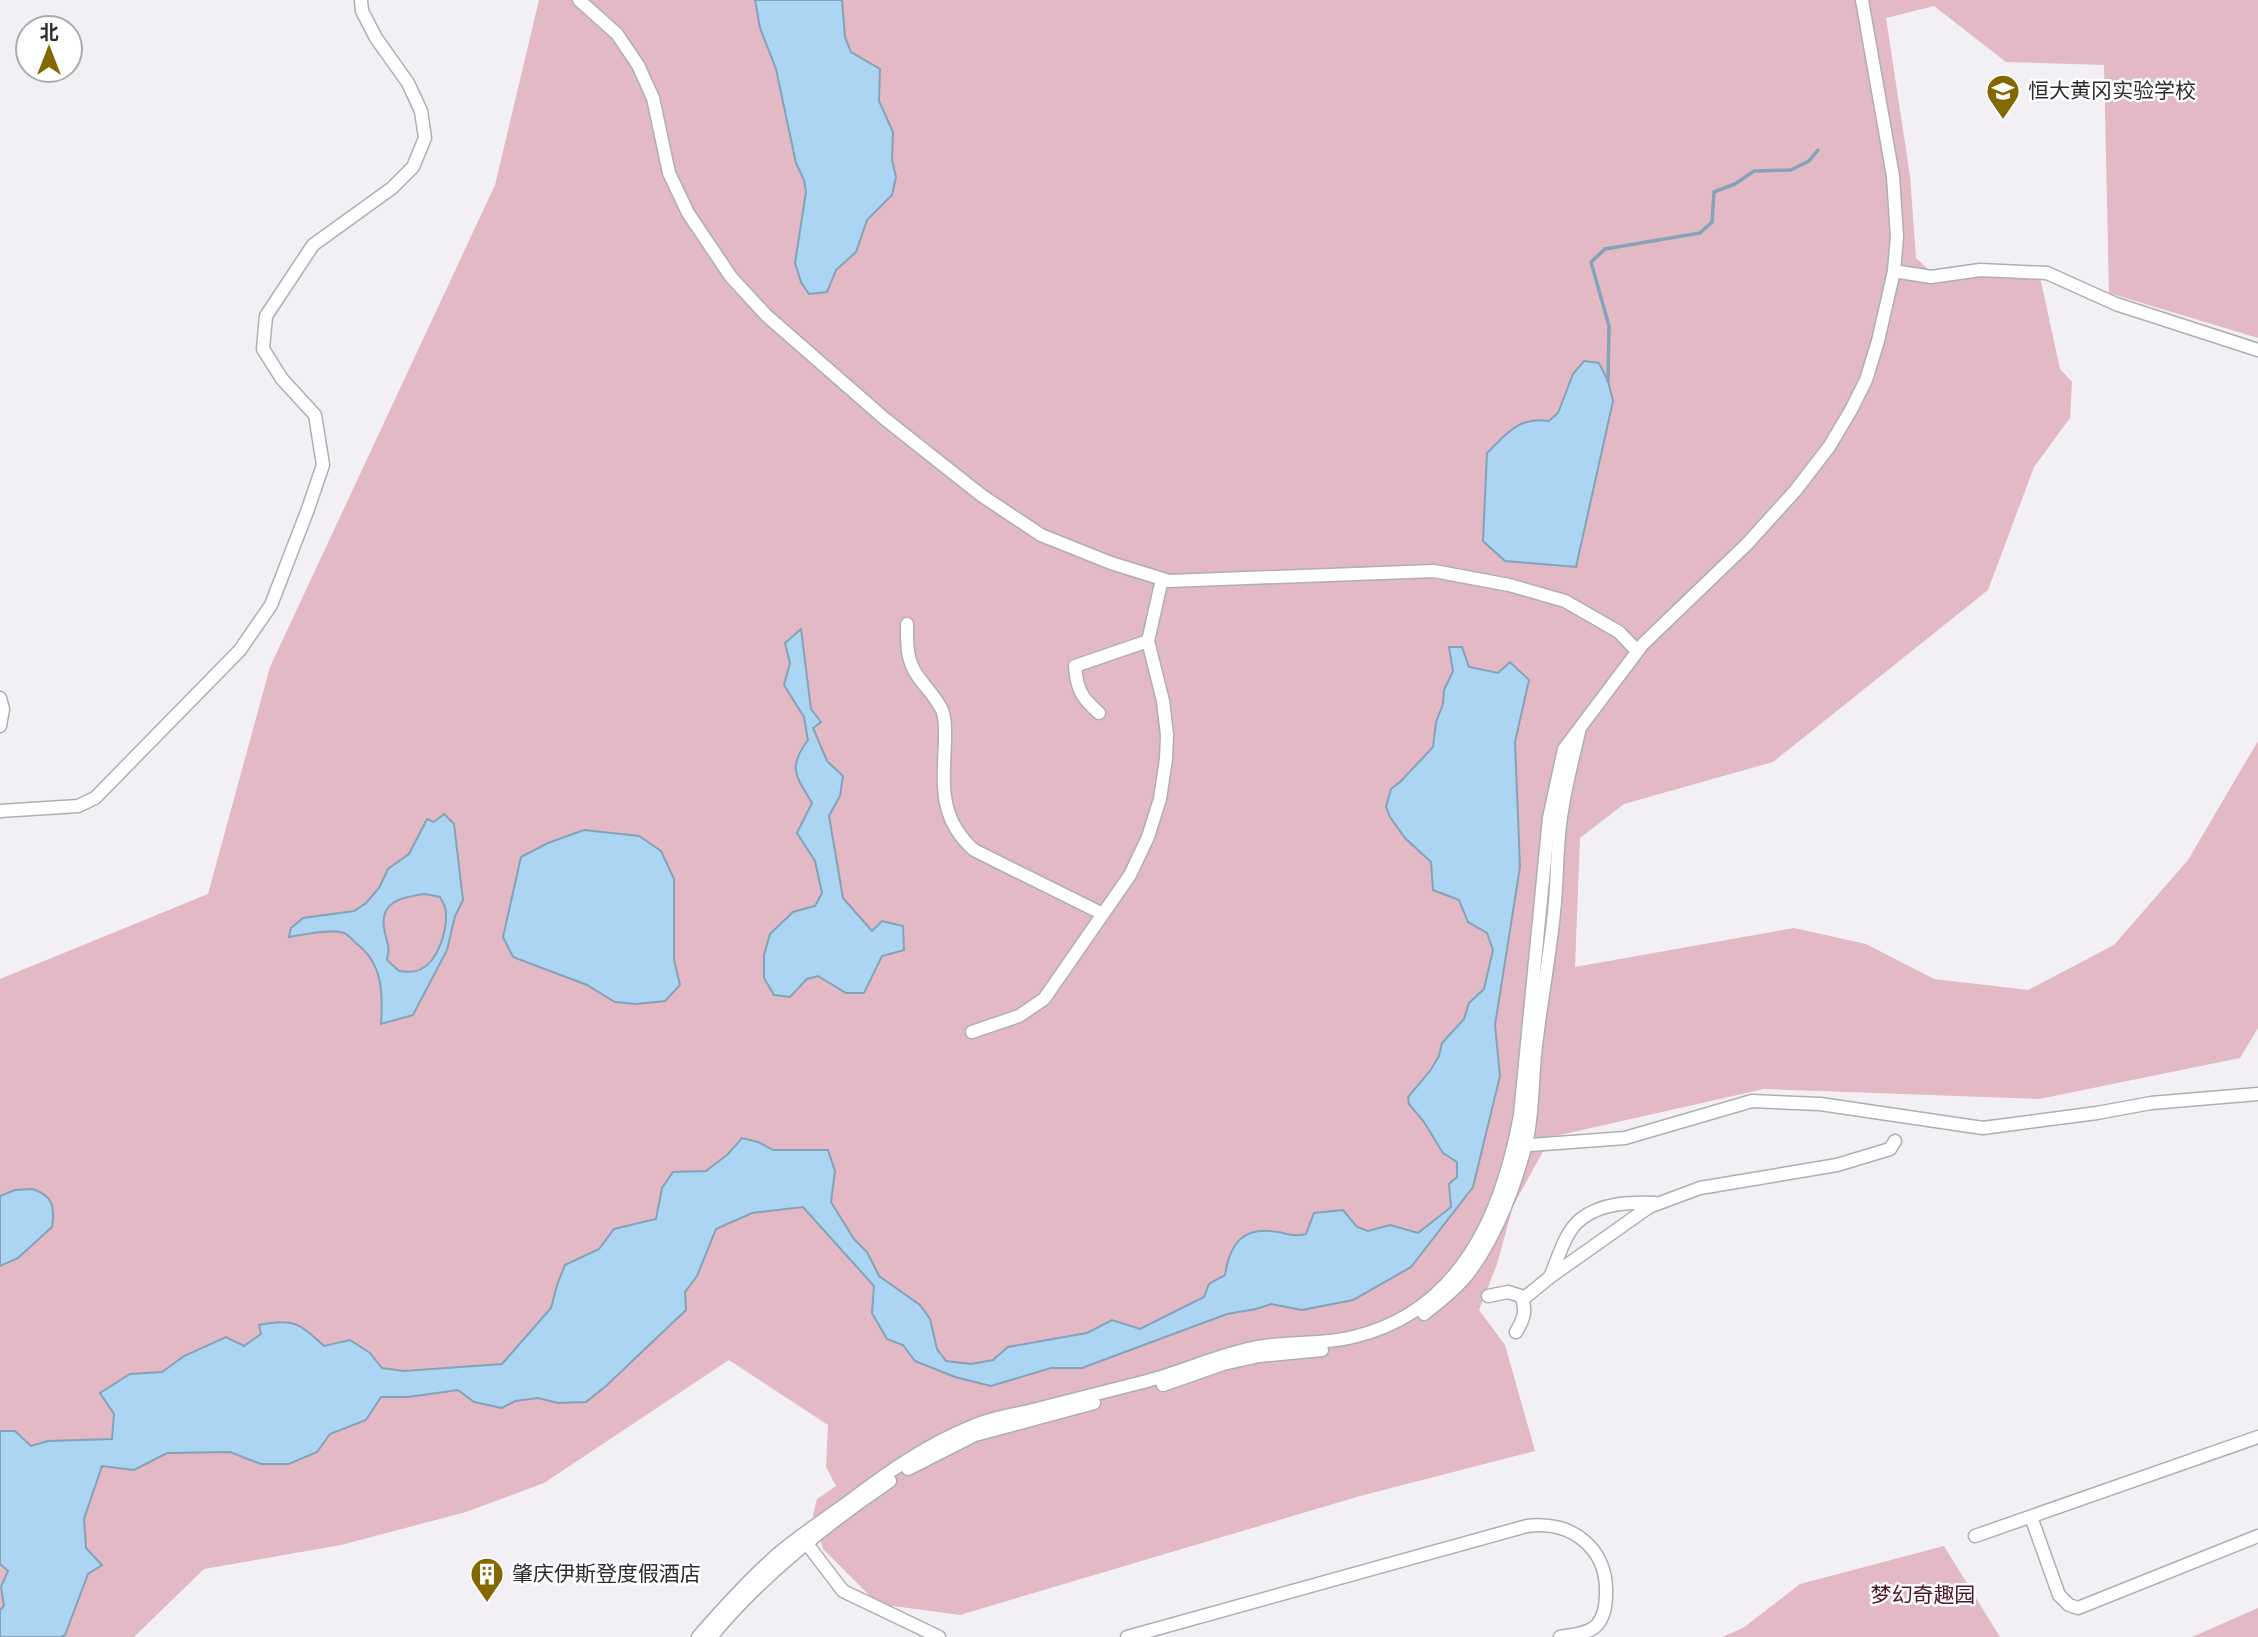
<svg xmlns="http://www.w3.org/2000/svg" width="2258" height="1637" font-family="'Fira Sans Condensed','Noto Sans SC',sans-serif">
<rect width="100%" height="100%" fill="#f2f0f5"/>
<g fill="#e2b9c4">
<polygon points="539,0 2258,0 2258,338 2109,293 2104,65 2006,62 1934,6 1886,18 1910,176 1916,258 1929,270 1963,265 2038,268 2060,369 2072,382 2070,418 2034,467 1988,590 1773,762 1624,804 1580,838 1575,967 1794,928 1866,944 1934,979 2028,990 2114,945 2188,860 2258,741 2258,1028 2240,1058 2039,1099 1764,1089 1551,1137 1513,1206 1497,1264 1479,1310 1505,1345 1535,1451 1360,1496 960,1615 878,1604 823,1549 813,1515 817,1499 836,1486 826,1467 828,1425 729,1360 544,1483 466,1512 341,1545 204,1569 134,1637 0,1637 0,979 208,894 270,667 495,185"/>
<polygon points="1944,1546 2000,1637 1722,1637 1743,1628 1800,1584"/>
<polygon points="2258,1608 2258,1637 2192,1637"/>
</g>
<g fill="#abd5f2" stroke="#85a3b8" stroke-width="2" fill-rule="evenodd">
<polygon points="755,0 842,0 845,37 851,52 880,69 879,101 893,132 892,160 896,177 892,195 867,220 856,252 836,270 827,292 809,294 801,282 795,263 806,192 804,180 796,163 776,69 760,28"/>
<path d="M1584,361l15,2 9,18 5,20 -37,166 -71,-6 -22,-20 4,-88c20,-20 33,-37 62,-32l9,-8 15,-39z"/>
<path d="M801,629l10,80 10,13 -8,6 14,33 16,15 -3,20 -11,20 14,82 29,33 10,-10 21,5 1,24 -22,6 -18,37h-18l-28,-17 -11,3 -17,18 -16,-2 -10,-17v-23l6,-21 23,-22 22,-6 7,-13 -7,-32 -18,-28 15,-30c-16,-27 -25,-35 -4,-63l-4,-23 -20,-32 6,-22 -5,-20z"/>
<path d="M1449,647h13l7,20 29,6 12,-11 19,18 -14,62 5,125 -25,158 5,51 -27,111 -62,80 -58,33 -51,10 -31,-6 -15,5 -29,5 -145,54h-31l-60,18 -36,-9 -40,-16 -12,-16 -16,-6 -15,-26 2,-27 -71,-79 -51,6 -36,16 -19,47 -12,16 1,18 -80,76 -20,16 -28,1 -20,-5 -23,3 -13,7 -28,-6 -16,-12 -50,7h-27l-15,23 -36,14 -13,18 -28,12h-28l-31,-12 -63,1 -33,17 -32,-4 -18,53 2,29 16,17 -14,9 -23,61 -4,2h-61v-27l4,-4 -3,-19 7,-16 -8,-7v-133h15l16,15 17,-5 64,-2 2,-25 -14,-21 30,-19 32,-2 22,-16 42,-19 18,9 17,-12 -2,-9c35,-7 40,-2 65,21l26,-6 20,13 12,15 22,3 98,-7 49,-56 6,-23 8,-20 34,-16 15,-20 42,-10 6,-31 11,-16 33,-1 22,-17 14,-16 16,4 15,8h55l7,21 -4,31 23,37 13,13 12,24 41,29 10,14 7,30 9,12 25,3 22,-4 15,-13 79,-14 25,-13 28,9 64,-32 5,-13 16,-9c5,-32 18,-49 53,-43 11,2 17,5 28,2l8,-21 29,-3 14,17 11,4 22,-6 28,8 33,-26 -2,-23 8,-7v-15l-14,-9 -19,-31 -15,-18 -1,-7 22,-26 9,-15 3,-13 22,-24 5,-16 15,-14 9,-39 -6,-17 -19,-11 -9,-22 -26,-10 -2,-28 -26,-24 -15,-21 -4,-10 5,-18 10,-8 32,-34 3,-25 7,-18 1,-14 9,-19z"/>
<path d="M444,814l10,10 9,76 -8,16 -8,34 -34,65 -32,9c2,-30 2,-60 -24,-80 -4,-3 -8,-9 -13,-11 -11,-5 -42,2 -55,4l2,-9 12,-10 51,-7 12,-8 13,-15 9,-19 21,-15 18,-35 7,3zM425,894l15,3c3,5 6,11 6,16 1,18 -8,48 -25,56 -7,4 -15,3 -22,2l-12,-11c3,-14 1,-14 -2,-27 -8,-31 16,-36 40,-39z"/>
<polygon points="584,830 639,836 661,851 674,879 674,960 680,985 665,1001 636,1004 615,1002 587,985 513,957 503,937 521,857 548,843"/>
<path d="M32,1189c21,6 23,18 20,38l-34,31 -18,8v-70l15,-6z"/>
</g>
<g fill="none" stroke-linecap="round" stroke-linejoin="round">
<polyline stroke="#85a3b8" stroke-width="3.5" points="1608,381 1609,326 1591,262 1605,249 1700,233 1712,222 1714,192 1735,184 1754,171 1791,170 1809,161 1818,150"/>
<defs>
<g id="minor">
<polyline points="579,0 617,34 638,65 653,98 669,173 688,213 731,277 767,316 885,419 981,495 1041,535 1111,563 1169,581 1434,571 1509,585 1565,601 1619,632 1637,651"/>
<polyline points="1894,271 1931,277 1980,270 2047,273 2116,304 2258,350"/>
<path d="M907,624c0,18 -1,35 10,51 8,12 19,22 25,35 4,9 3,22 3,32 -2,44 -6,77 29,108l129,64"/>
<polyline points="0,698 3,709 0,726"/>
<path d="M1099,713c-18,-16 -22,-23 -24,-47l73,-25"/>
<polyline points="0,811 78,806 95,798 240,650 271,605 308,509 323,465 315,415 282,379 263,349 266,316 313,245 392,188 413,167 425,138 421,111 408,83 376,38 362,11 361,0"/>
<polyline points="972,1032 1019,1016 1044,999 1130,875 1148,837 1160,799 1166,759 1167,735 1163,701 1148,641 1162,579"/>
<polyline points="1518,1146 1625,1138 1752,1101 1820,1104 1983,1128 2097,1113 2151,1103 2258,1094"/>
<path d="M1550,1277c8,-18 15,-46 31,-58 20,-16 49,-17 74,-16"/>
<path d="M1488,1296l20,-4 13,4c6,14 3,23 -5,36"/>
<polyline points="1523,1299 1550,1277 1649,1207 1700,1188 1837,1165 1890,1149 1895,1141"/>
<path d="M1424,1314c15,-12 31,-24 43,-39 28,-35 52,-97 61,-141 6,-32 4,-64 9,-96 5,-42 13,-84 17,-126 4,-34 2,-68 8,-101 4,-27 11,-53 17,-79"/>
<polyline points="1163,1385 1223,1364 1259,1356 1322,1350"/>
<polyline points="908,1469 975,1435 1094,1403"/>
<polyline points="2031,1517 2059,1595 2069,1605 2078,1608 2258,1536"/>
<polyline points="1975,1536 2258,1437"/>
<polyline points="804,1540 843,1591 939,1637"/>
<path d="M698,1637c26,-30 51,-58 81,-84 20,-17 43,-32 64,-47 41,-31 82,-61 130,-80 17,-8 38,-11 56,-15 40,-10 79,-20 118,-30 38,-10 73,-27 111,-34 31,-6 64,-2 95,-10 107,-25 149,-123 167,-222l29,-297 15,-69 79,-105 104,-100 48,-53 34,-44 22,-37 15,-30 12,-39 16,-70 3,-34 -4,-61 -31,-176"/>
<path d="M711,1637c46,-57 118,-115 179,-156"/>
<path d="M1127,1637l400,-111c44,-6 81,22 79,68 0,11 -2,23 -9,31 -9,9 -26,10 -37,12"/>
</g>
</defs>
<use href="#minor" stroke="#afaeb3" stroke-width="15"/>
<use href="#minor" stroke="#fff" stroke-width="12"/>
</g>
<defs>
<symbol id="school-pin" viewBox="-11 -11 22 30"><path d="M0 17L-7.5 6A9.5 9.5 0 1 1 7.5 6Z" fill="#846801" stroke="#fff"/><path d="M0-5L7-2L0 1L-7-2ZM-4 1L0 2.5L4 1V4Q0 6-4 4Z" fill="#fff"/></symbol>
<symbol id="building-pin" viewBox="-11 -11 22 30"><path d="M0 17L-7.5 6A9.5 9.5 0 1 1 7.5 6Z" fill="#846801" stroke="#fff"/><path d="M-4-6H4V6H1V3H-1V6H-4ZM-2.5-4.3h1.7v1.8h-1.7ZM.8-4.3h1.7v1.8H.8ZM-2.5-1h1.7V.8h-1.7ZM.8-1h1.7V.8H.8Z" fill="#fff"/></symbol>
</defs>
<g fill-rule="evenodd">
<use href="#school-pin" x="1984" y="72" width="38" height="52"/>
<use href="#building-pin" x="468" y="1555" width="38" height="52"/>
</g>
<g text-anchor="middle" dominant-baseline="central" stroke-width="5" stroke-linejoin="round" paint-order="stroke">
<g font-size="21" fill="#2d2d2f" stroke="#fff" text-anchor="start">
<text x="2028" y="91">恒大黄冈实验学校</text>
<text x="512" y="1574">肇庆伊斯登度假酒店</text>
</g>
<g font-size="21" fill="#4e142b" stroke="#fff">
<text x="1923" y="1595">梦幻奇趣园</text>
</g>
</g>
<g transform="translate(49 49)"><circle r="33" fill="#ffffff" stroke="#ababac" stroke-width="2"/>
<path d="M0-5L12 26L0 18L-12 26Z" fill="#846801"/>
<text y="-10" font-size="19" font-weight="bold" text-anchor="middle" fill="#2d2d2f">北</text>
</g>
</svg>
